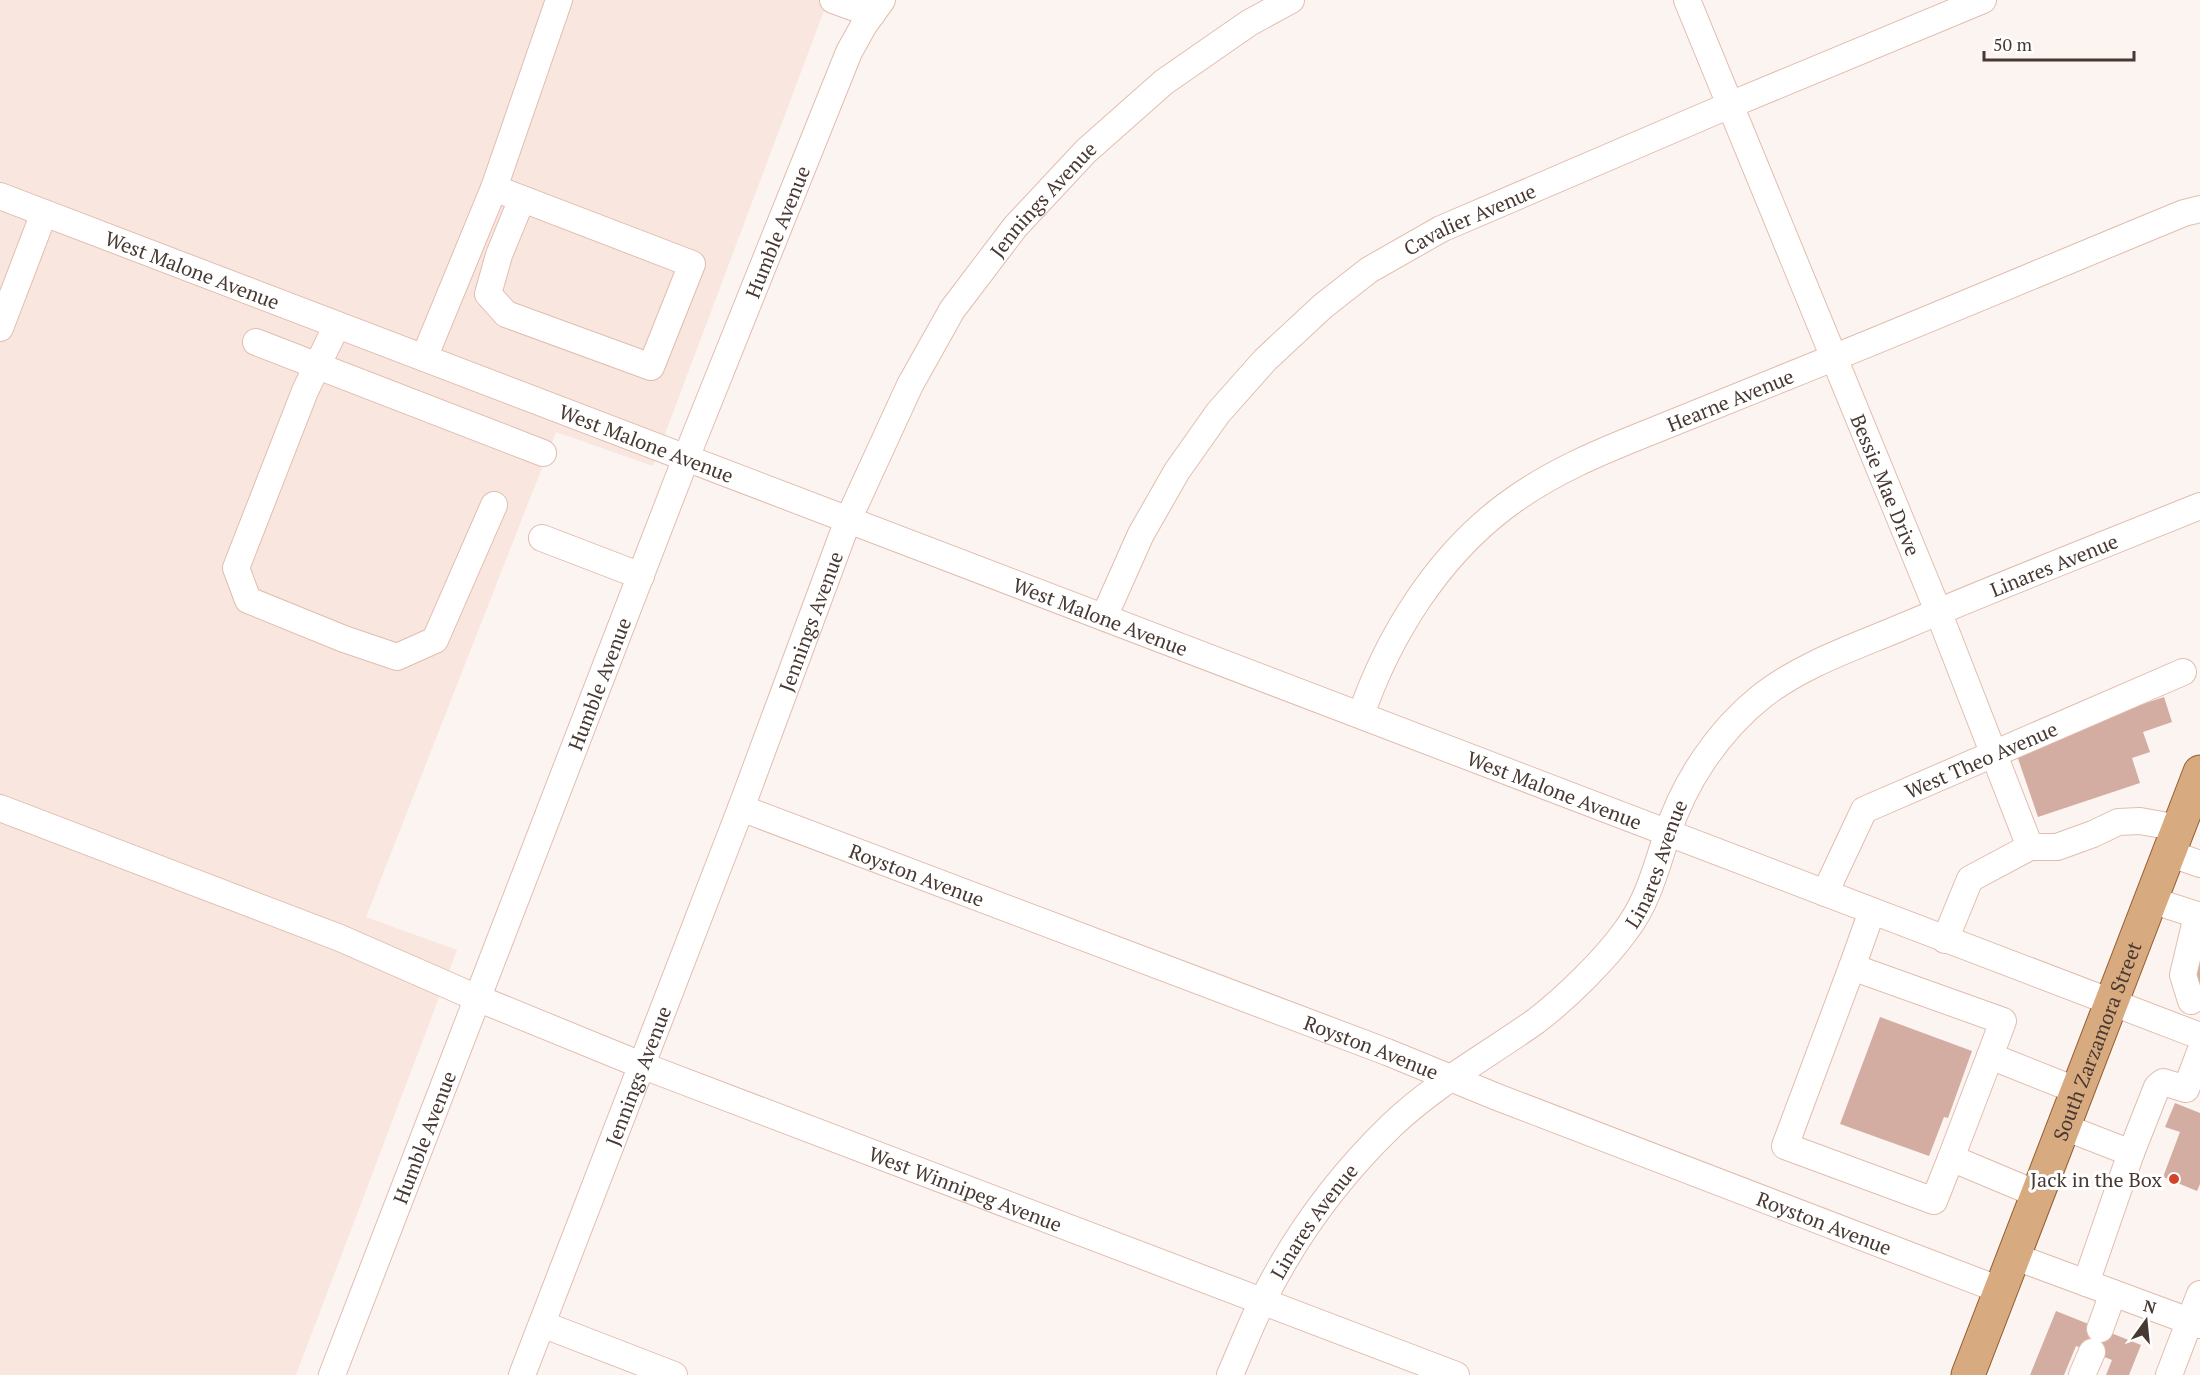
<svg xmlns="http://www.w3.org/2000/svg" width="2200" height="1375" font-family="'PT Serif',serif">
<rect width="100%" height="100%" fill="#fcf4f1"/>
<polygon fill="#f8e6df" points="0,0 828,0 653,466 556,432 366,917 457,950 296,1375 0,1375"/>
<g fill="#d3ada2">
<polygon points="2164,697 2172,722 2143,732 2150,752 2132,758 2140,783 2038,817 2014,747"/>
<polygon points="2200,958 2200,985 2191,982"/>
<polygon points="1880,1017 1972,1051 1948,1118 1944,1117 1929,1156 1840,1124"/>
<polygon points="2175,1103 2200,1113 2200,1184 2197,1191 2163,1177 2180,1132 2165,1127"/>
<polygon points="2056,1311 2141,1345 2129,1375 2106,1375 2112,1360 2076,1346 2064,1375 2030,1375"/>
</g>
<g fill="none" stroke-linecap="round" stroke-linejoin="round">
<defs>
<g id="minor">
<polyline points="833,0 872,14"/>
<path id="s1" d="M1687,0l251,611 92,236 -60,32 -25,61"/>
<polyline points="494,188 559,0"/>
<path id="s2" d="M0,196l2200,840"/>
<polyline points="337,325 305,391 236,568 248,600 344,639 397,657 435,640 494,505"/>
<polyline points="0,328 44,213"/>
<polyline points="256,342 543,453"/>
<polyline points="424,358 494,188 692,264 651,367 506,314 488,294 499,255 522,199"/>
<polyline points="542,538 641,576"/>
<path id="s3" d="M1104,617l37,-83 36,-63 41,-58 47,-53 58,-54 46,-36 72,-41 289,-124 253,-105"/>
<path id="s4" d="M1361,715c27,-79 76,-157 143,-208 46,-35 98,-56 151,-77 42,-17 84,-34 126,-51 135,-54 269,-111 403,-166l16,-4"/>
<path id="s5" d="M0,808l340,130 137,60 164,67 815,310"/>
<path id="s6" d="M741,808l646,244 110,45 503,193"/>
<polyline points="2030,847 2057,847 2093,834 2118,822 2140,821 2179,828"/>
<polyline points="2169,853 2200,864"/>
<path id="s7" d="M1825,893l39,-83 319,-138"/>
<polyline points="2151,900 2200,916"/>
<polyline points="1872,911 1852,967 2003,1021 1990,1056"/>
<polyline points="1852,967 1785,1146 1934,1201 1951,1158"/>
<polyline points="2191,1001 2183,975 2197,916"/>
<polyline points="2064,1127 2131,1153 2157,1087 2163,1082 2186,1089 2200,1052"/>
<polyline points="2037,1194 1951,1158 1990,1056 2078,1091"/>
<polyline points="2013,1256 2200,1325"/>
<polyline points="2086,1283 2131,1153"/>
<polyline points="542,1324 674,1375"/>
<polyline points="2100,1329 2113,1293"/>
<path id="s8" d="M332,1375l354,-917 163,-406 15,-27 18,-25"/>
<path id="s9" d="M522,1375l219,-567 107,-288 62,-135 42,-75 63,-83 71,-76 78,-69 85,-59 42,-23"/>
<path id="s10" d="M1230,1375c11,-25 21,-51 33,-75 32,-64 77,-125 129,-175 43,-41 96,-70 144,-104 30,-23 69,-61 91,-92 21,-28 29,-61 40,-94 17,-53 51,-104 95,-139 41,-32 93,-49 140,-69 99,-42 199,-81 298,-121"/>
<polyline points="2082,1375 2092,1352"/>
<polyline points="2169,1375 2200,1294"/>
</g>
<g id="major">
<path id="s11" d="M1968,1375l232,-603"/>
</g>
</defs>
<use href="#minor" stroke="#e2bdaf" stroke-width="28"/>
<use href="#major" stroke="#945e2d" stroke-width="35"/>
<use href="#minor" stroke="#fff" stroke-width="26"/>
<use href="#major" stroke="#d8aa7f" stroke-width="33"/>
</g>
<circle fill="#d1452d" stroke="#fff" stroke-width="2" cx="2174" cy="1179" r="6"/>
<g text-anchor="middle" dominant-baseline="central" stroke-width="6" stroke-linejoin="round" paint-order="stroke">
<g font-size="20" fill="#473832" stroke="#fff">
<text stroke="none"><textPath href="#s9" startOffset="1293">Jennings Avenue</textPath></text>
<text stroke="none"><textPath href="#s3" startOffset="556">Cavalier Avenue</textPath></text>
<text stroke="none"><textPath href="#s8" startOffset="1227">Humble Avenue</textPath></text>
<text stroke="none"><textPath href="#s2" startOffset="206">West Malone Avenue</textPath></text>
<text stroke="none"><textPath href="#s4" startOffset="507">Hearne Avenue</textPath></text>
<text stroke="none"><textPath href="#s2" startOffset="692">West Malone Avenue</textPath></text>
<text stroke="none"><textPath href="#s1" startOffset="524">Bessie Mae Drive</textPath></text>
<text stroke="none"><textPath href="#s10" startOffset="1202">Linares Avenue</textPath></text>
<text stroke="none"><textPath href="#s2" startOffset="1178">West Malone Avenue</textPath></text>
<text stroke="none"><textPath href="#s9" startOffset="807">Jennings Avenue</textPath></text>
<text stroke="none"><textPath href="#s8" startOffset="741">Humble Avenue</textPath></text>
<text stroke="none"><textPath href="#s7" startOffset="219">West Theo Avenue</textPath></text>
<text stroke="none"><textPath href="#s2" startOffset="1664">West Malone Avenue</textPath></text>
<text stroke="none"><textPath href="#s10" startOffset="680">Linares Avenue</textPath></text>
<text stroke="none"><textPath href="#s6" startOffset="188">Royston Avenue</textPath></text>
<text stroke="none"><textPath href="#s11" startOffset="358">South Zarzamora Street</textPath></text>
<text stroke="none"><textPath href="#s6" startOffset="674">Royston Avenue</textPath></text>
<text stroke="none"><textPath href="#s9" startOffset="321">Jennings Avenue</textPath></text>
<text stroke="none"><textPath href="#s8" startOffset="255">Humble Avenue</textPath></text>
<text stroke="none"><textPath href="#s5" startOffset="1038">West Winnipeg Avenue</textPath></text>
<text stroke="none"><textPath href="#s10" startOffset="176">Linares Avenue</textPath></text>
<text stroke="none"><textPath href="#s6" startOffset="1160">Royston Avenue</textPath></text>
</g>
<g font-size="20" fill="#473832" stroke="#fff" text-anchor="end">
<text x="2162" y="1179">Jack in the Box</text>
</g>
</g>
<g transform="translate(2146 1321) rotate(15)" stroke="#ffffff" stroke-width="4.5" paint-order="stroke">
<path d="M0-4.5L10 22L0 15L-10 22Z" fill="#473832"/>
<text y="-9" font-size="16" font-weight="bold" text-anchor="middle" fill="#473832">N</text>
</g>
<path d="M1984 51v9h150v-9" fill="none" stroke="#473832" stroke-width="3"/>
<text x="1993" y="51" font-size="18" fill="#473832" stroke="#ffffff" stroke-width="4.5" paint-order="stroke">50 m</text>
</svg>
